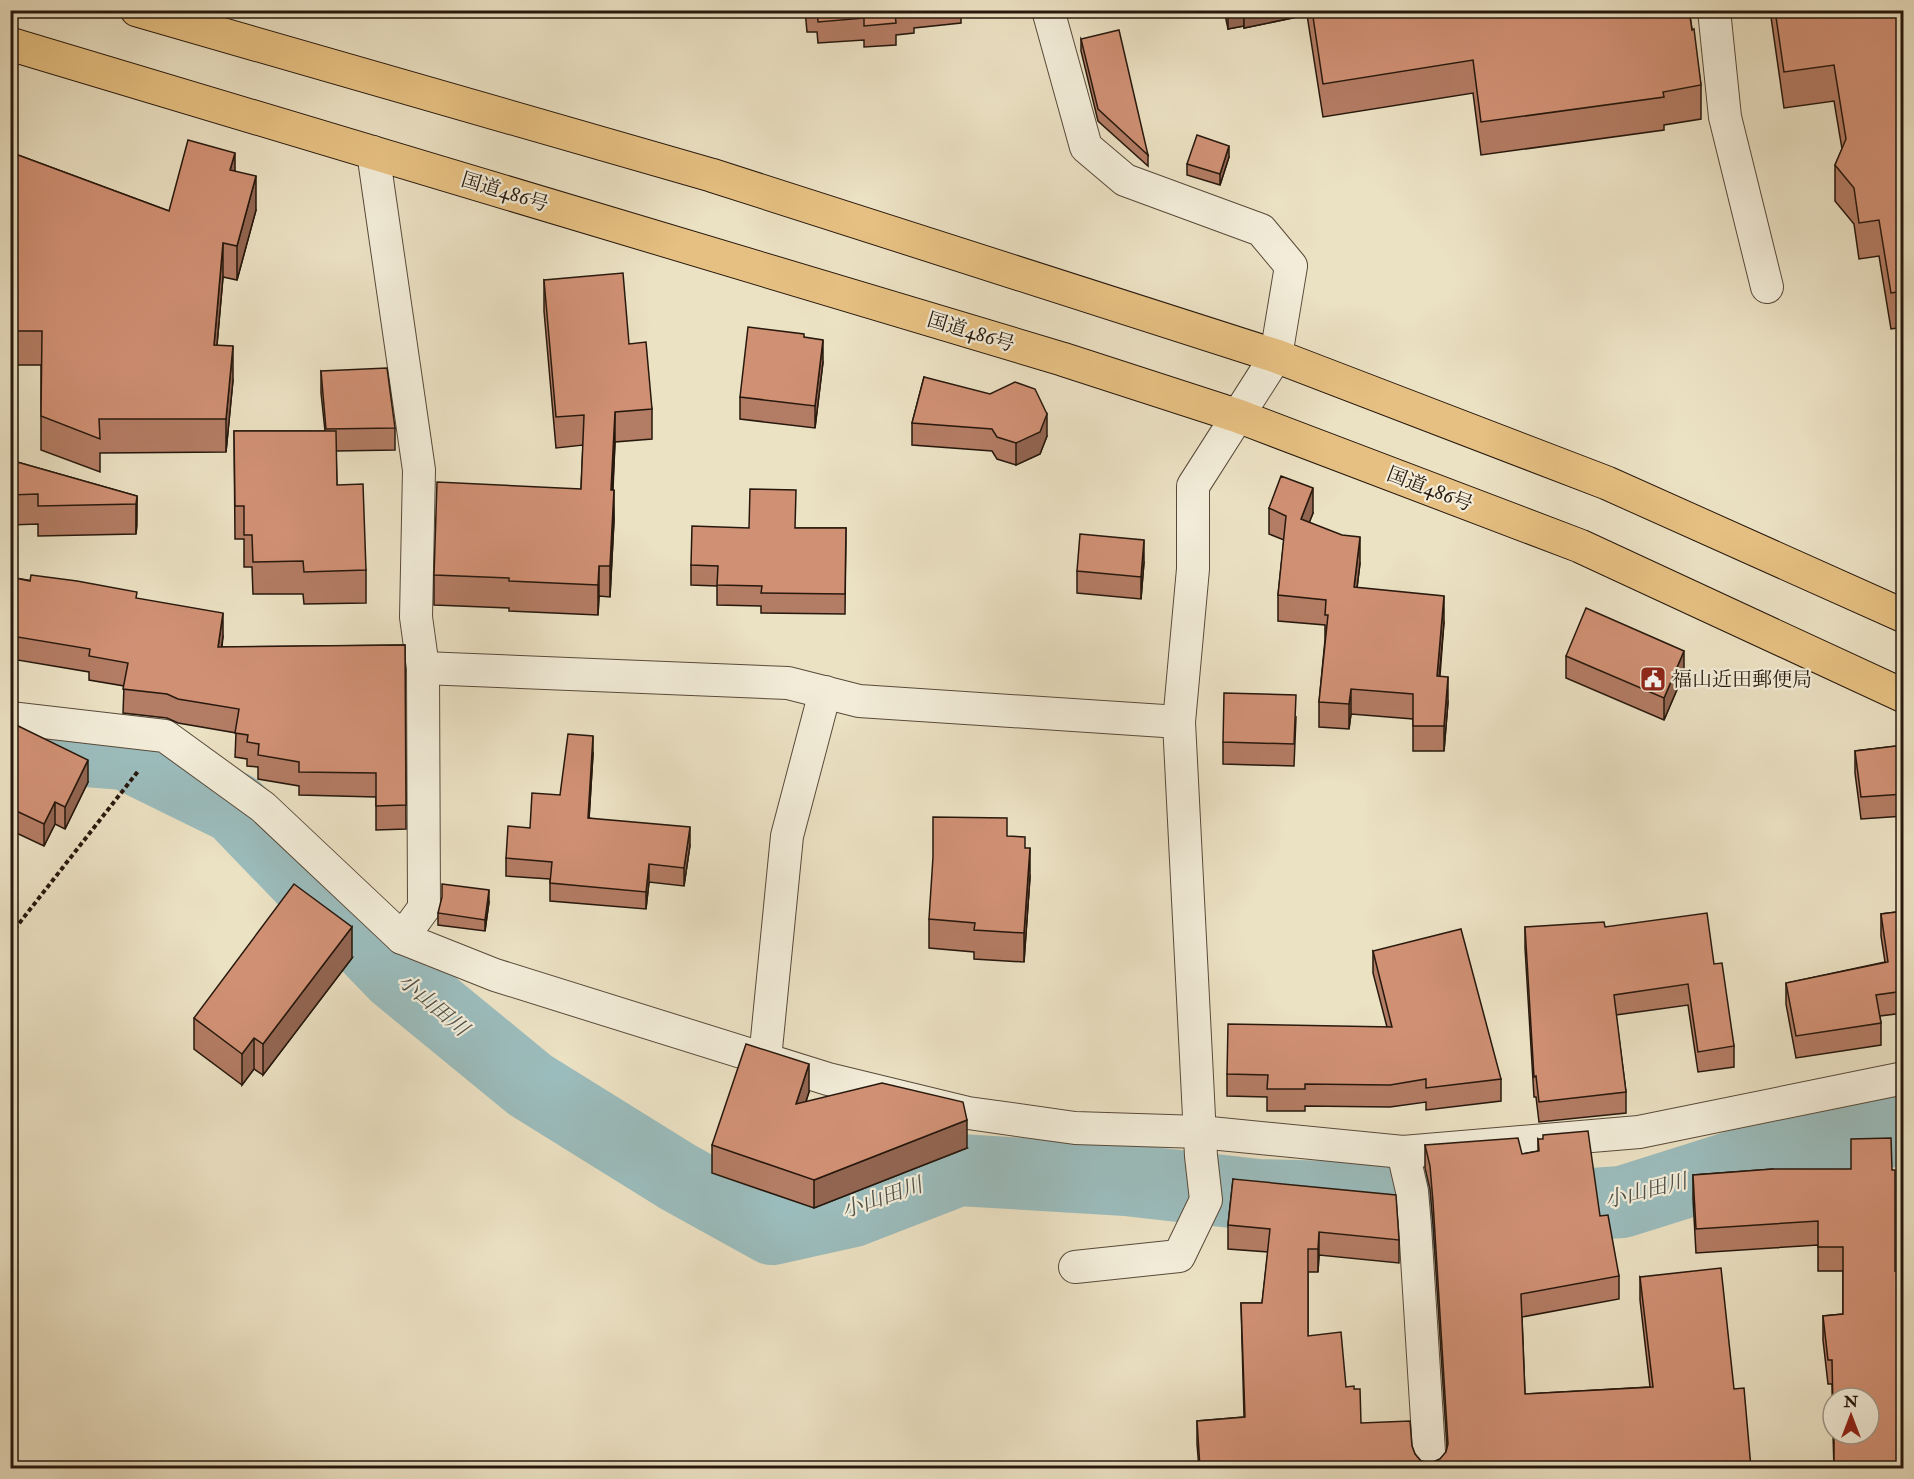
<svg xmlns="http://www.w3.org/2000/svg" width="1914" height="1479" font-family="'IM FELL Double Pica','Noto Serif JP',serif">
<rect width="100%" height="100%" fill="#ebe1c3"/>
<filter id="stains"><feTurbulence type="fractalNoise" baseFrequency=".00333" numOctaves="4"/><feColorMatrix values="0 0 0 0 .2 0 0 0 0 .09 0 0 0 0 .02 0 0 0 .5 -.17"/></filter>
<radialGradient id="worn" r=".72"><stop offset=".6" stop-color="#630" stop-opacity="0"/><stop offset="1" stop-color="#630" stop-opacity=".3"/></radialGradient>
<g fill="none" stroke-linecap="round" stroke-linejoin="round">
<polyline stroke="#9bbcbc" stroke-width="72" points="10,745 125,754 235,808 396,975 530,1085 678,1177 772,1229 853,1211 959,1170 1126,1180 1258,1195 1367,1198 1442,1214 1622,1202 1819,1140 1904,1130"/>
<defs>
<g id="street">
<polyline points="1048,10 1086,147 1125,180 1261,230 1291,266 1276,356 1193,486 1193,569 1179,722 1201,1156 1206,1200 1179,1256 1075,1267"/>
<polyline points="1714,10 1725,117 1767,287"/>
<polyline points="373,152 419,470 416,617 423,668 424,908 402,938"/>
<polyline points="423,668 788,683 859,701 1179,722"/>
<polyline points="10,718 165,736 263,807 402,938 495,975 828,1079 968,1113 1075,1128 1200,1132 1403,1152 1639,1132 1904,1078"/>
<polyline points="765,1059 787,836 825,692"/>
<polyline points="1403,1152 1412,1191 1415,1226 1430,1468"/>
</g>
<g id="highway">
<polyline points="137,10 711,175 1276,356 1607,483 1904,616"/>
<polyline points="10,44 1062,359 1238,416 1580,546 1904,696"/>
</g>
</defs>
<use href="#street" stroke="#584a3a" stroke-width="34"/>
<use href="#highway" stroke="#27180d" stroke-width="35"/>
<polyline stroke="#27180d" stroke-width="4" stroke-dasharray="4.5 3" stroke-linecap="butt" points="10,935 139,770"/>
<use href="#street" stroke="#f2ecd8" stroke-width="32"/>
<use href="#highway" stroke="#e6c082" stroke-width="33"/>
</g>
<g fill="#b37c64" stroke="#27180d" stroke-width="1.5">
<polygon points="805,10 961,10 961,23 914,28 914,33 896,35 896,45 864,47 864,40 818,43 817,32 807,32"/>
<polygon points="1224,10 1689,10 1701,85 1701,119 1664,125 1664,130 1481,155 1473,93 1323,117 1307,15 1244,28 1244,26 1228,29"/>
<polygon points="1770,10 1904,10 1904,327 1891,329 1879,256 1859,259 1854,224 1835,201 1835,165 1842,149 1834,101 1784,108"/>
<polygon points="1081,39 1148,155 1148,166 1098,121 1081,51"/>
<polygon points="10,152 169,211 235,171 256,210 237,280 223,277 217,345 233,380 226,452 100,453 100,472 41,450 41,365 10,365"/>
<polygon points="1229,157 1220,185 1187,175 1187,164"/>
<polygon points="544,280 629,344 652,409 652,439 615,442 613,490 614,520 610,597 599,596 598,615 509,611 509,608 434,605 434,575 581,489 583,445 556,448 544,311"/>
<polygon points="804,337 823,362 815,428 740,419 740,397"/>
<polygon points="321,371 395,428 395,450 336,451 337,485 366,570 366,603 304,604 303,594 253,594 252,567 244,567 244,539 235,539 234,431 325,431 321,393"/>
<polygon points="924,377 1047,436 1040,454 1016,465 997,459 992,451 912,445 912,423"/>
<polygon points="10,460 137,496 136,534 38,536 38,524 10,525"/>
<polygon points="1269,508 1313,513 1309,522 1360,563 1357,588 1444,622 1440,676 1448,702 1444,751 1413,751 1413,719 1351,714 1349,729 1319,727 1319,702 1325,640 1325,625 1278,621 1278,595 1284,540 1269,534"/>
<polygon points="749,528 846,528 845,614 761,613 761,606 717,605 717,586 691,585 691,565"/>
<polygon points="1144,562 1141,599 1077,593 1077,571"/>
<polygon points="10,577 137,599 223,636 222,647 405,645 406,829 376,830 376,797 299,795 299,786 258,779 258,767 247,766 247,759 235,757 236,733 178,723 167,718 123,713 124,686 89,680 89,672 12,659 10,667"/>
<polygon points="1566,656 1684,673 1664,720 1566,678"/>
<polygon points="1296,717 1294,766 1223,764 1223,742"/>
<polygon points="10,722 88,782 65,829 55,824 44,846 10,830"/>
<polygon points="1904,745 1904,816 1861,819 1855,773 1855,751"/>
<polygon points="593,754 589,818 690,845 684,886 649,882 646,909 550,901 550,879 506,876 506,858 530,828 560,795"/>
<polygon points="1007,836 1025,848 1030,877 1024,962 974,959 974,952 929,948 929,919"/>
<polygon points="489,902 485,931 438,925 438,913"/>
<polygon points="1904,911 1904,1013 1880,1016 1881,1023 1881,1045 1796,1058 1786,1004 1786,983 1885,962 1881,936 1881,914"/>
<polygon points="1525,927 1605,927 1714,964 1734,1046 1734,1067 1698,1072 1688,1005 1616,1015 1626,1092 1626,1113 1539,1122 1536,1097 1534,1097 1525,948"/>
<polygon points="1373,951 1501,1079 1501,1101 1426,1110 1426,1102 1390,1107 1305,1106 1305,1111 1267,1111 1267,1097 1227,1096 1227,1074 1387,1027 1373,973"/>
<polygon points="352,958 263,1075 254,1069 242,1085 194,1049 194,1018"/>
<polygon points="809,1092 806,1101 967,1148 814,1208 712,1173 712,1145"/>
<polygon points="1538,1139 1600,1216 1619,1276 1619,1299 1522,1317 1525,1394 1650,1387 1640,1300 1640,1277 1734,1389 1751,1468 1199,1468 1197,1444 1197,1421 1244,1417 1241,1303 1262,1303 1268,1252 1228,1249 1228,1225 1233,1179 1399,1240 1399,1263 1319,1255 1318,1272 1308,1272 1308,1336 1346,1387 1361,1423 1412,1446 1415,1454 1421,1461 1431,1463 1440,1459 1446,1452 1447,1449 1433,1225 1430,1189 1425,1168 1425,1145 1522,1154 1538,1151"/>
<polygon points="1773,1169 1895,1271 1904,1468 1834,1468 1833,1434 1869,1434 1833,1398 1833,1432 1832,1384 1828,1384 1823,1340 1823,1316 1843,1314 1843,1271 1818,1271 1818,1245 1696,1253 1693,1199 1693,1175"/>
</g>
<g fill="#926551" stroke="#27180d" stroke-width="1.5">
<polygon points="1228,10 1244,10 1244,26 1228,29"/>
<polygon points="1244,10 1307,10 1307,15 1244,28"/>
<polygon points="1229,146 1229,157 1220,185 1220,174"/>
<polygon points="235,153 235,187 230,170"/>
<polygon points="256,176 256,210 237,280 237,246"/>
<polygon points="223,243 223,277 214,378 214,345"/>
<polygon points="823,340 823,362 815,428 815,406"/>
<polygon points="233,346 233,380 226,452 226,419"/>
<polygon points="615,412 615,442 611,520 611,490"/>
<polygon points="1047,414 1047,436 1040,454 1016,465 1016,443"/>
<polygon points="1313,488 1313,513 1301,544 1301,519"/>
<polygon points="614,490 614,520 610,597 610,566"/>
<polygon points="137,496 137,526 136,534 136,504"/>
<polygon points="1360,537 1360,563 1354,612 1354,587"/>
<polygon points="1144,540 1144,562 1141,599 1141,577"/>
<polygon points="599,566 599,596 598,615 598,585"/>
<polygon points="1444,596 1444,622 1437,701 1437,676"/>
<polygon points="223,613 223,636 218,670 218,647"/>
<polygon points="12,636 12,659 10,667 10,643"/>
<polygon points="1684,651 1684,673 1664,720 1664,698"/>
<polygon points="1448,677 1448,702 1444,751 1444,726"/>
<polygon points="1351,689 1351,714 1349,729 1349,704"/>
<polygon points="593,736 593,754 588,836 588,818"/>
<polygon points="88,760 88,782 65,829 65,807"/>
<polygon points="55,802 55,824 44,846 44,824"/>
<polygon points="690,827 690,845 684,886 684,868"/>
<polygon points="1030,848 1030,877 1024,962 1024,933"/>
<polygon points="649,864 649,882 646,909 646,892"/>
<polygon points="489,890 489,902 485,931 485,920"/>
<polygon points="352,927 352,958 263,1075 263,1044"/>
<polygon points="254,1038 254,1069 242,1085 242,1054"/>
<polygon points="809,1064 809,1092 796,1132 796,1104"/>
<polygon points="967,1120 967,1148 814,1208 814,1180"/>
<polygon points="1319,1232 1319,1255 1318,1272 1318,1249"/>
</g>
<g fill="#d09074" stroke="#27180d" stroke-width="1.5">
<polygon points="817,10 914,10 914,12 895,13 896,23 864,26 864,18 818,22"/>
<polygon points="1312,10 1689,10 1692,30 1694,29 1701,85 1663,92 1664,97 1481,122 1473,60 1323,84"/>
<polygon points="1775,10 1904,10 1904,291 1891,293 1879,220 1859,223 1854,188 1835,165 1846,139 1834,65 1784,72"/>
<polygon points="1119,30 1148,155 1098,109 1081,39"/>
<polygon points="1197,135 1229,146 1220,174 1187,164"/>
<polygon points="188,140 235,153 230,170 256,176 237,246 223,243 214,345 233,346 226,419 99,419 100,439 41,416 42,331 10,331 10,152 169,211"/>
<polygon points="623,273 629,344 646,342 652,409 615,412 611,490 614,490 610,566 599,566 598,585 509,581 509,578 434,575 437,482 581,489 584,415 556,417 544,280"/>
<polygon points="748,327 804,334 804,337 823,340 815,406 740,397"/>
<polygon points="387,368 395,428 326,429 321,371"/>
<polygon points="924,377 990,394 1015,382 1035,389 1047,414 1040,432 1016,443 997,437 992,429 912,423"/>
<polygon points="234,431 336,431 337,485 363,484 366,570 304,572 303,561 253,562 252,535 244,535 244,506 235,506"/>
<polygon points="10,460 137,496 136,504 38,506 38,494 10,495"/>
<polygon points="1281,476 1313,488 1301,519 1342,535 1360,537 1354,587 1444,596 1437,676 1448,677 1444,726 1413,726 1413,694 1351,689 1349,704 1319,702 1328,615 1325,615 1326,600 1278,595 1286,516 1269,508"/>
<polygon points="750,489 796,490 795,528 846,528 845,594 761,593 762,586 717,585 718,566 691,565 692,526 749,528"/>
<polygon points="1080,534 1144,540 1141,577 1077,571"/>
<polygon points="31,575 77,581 137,592 136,598 223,613 218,647 405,645 406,805 376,806 376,773 299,772 299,762 258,755 259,744 247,742 248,735 235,733 239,709 178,699 167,694 123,689 128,663 89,656 90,649 12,636 10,643 10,577 30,581"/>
<polygon points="1586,608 1684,651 1664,698 1566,656"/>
<polygon points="1224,693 1296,695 1294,744 1223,742"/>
<polygon points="10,722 88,760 65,807 55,802 44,824 10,808"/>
<polygon points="568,734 593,736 588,818 690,827 684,868 649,864 646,892 550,883 552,862 506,858 508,826 530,828 532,793 560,795"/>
<polygon points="1904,745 1904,794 1861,797 1855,751"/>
<polygon points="933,817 1007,818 1007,836 1025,837 1025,848 1030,848 1024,933 974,930 975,923 929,919 933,857"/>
<polygon points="294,884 352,927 263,1044 254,1038 242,1054 194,1018"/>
<polygon points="442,884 489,890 485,920 438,913 442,897"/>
<polygon points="1904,911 1904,991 1876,995 1881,1023 1796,1036 1786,983 1888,962 1881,914"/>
<polygon points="1707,913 1714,964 1722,963 1734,1046 1698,1052 1688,984 1614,995 1626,1092 1539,1102 1536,1076 1534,1077 1525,927 1604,922 1605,927"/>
<polygon points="1461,929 1501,1079 1426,1088 1426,1079 1390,1085 1305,1084 1305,1089 1267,1089 1268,1075 1227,1074 1228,1024 1392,1027 1373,951"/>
<polygon points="746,1044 809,1064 796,1104 882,1083 963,1102 967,1120 814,1180 712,1145"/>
<polygon points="1588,1131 1600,1216 1608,1215 1619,1276 1521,1294 1525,1394 1653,1387 1640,1277 1721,1268 1734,1389 1744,1388 1751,1468 1324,1468 1324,1462 1244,1464 1244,1468 1200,1468 1197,1421 1245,1417 1241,1303 1262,1303 1270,1229 1228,1225 1233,1179 1396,1195 1399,1240 1319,1232 1318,1249 1308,1249 1308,1336 1341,1332 1346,1387 1354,1386 1354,1389 1360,1389 1361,1423 1410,1421 1412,1446 1415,1454 1421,1461 1431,1463 1440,1459 1446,1452 1448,1444 1433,1202 1430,1166 1425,1145 1518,1138 1522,1154 1539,1151 1538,1139 1543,1139 1543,1135"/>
<polygon points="1891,1138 1892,1170 1895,1170 1895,1271 1904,1271 1904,1468 1834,1468 1834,1434 1869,1434 1869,1398 1833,1398 1833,1408 1832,1360 1828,1360 1823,1316 1843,1314 1843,1247 1818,1247 1818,1221 1696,1229 1693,1175 1773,1169 1851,1169 1851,1139"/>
</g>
<defs>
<symbol id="civic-square" viewBox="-11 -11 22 22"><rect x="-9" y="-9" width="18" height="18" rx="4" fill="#8f2418" stroke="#f2ecd8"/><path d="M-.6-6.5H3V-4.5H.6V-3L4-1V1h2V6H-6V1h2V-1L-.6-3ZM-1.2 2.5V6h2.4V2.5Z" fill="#fff"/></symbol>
</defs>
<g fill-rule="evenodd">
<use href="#civic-square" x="1638" y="664" width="30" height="30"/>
</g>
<g text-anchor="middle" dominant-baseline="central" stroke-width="4.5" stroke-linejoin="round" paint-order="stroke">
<g font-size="20" fill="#27180d" stroke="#f2ecd8">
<text transform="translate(505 192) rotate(17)">国道486号</text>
<text transform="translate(971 332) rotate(17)">国道486号</text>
<text transform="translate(1430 489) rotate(21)">国道486号</text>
</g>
<g font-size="20" fill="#27180d" stroke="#f2ecd8" text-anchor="start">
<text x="1672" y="679">福山近田郵便局</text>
</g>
<g font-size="21" font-style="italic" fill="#50514a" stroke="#f2ecd8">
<text transform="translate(433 1005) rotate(40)">小山田川</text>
<text transform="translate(1646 1191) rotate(-14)">小山田川</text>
<text transform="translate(882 1198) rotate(-19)">小山田川</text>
</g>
</g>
<rect width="1914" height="1479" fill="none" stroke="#ebe1c3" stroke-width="36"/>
<rect x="12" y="12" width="1890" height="1455" fill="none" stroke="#27180d" stroke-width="3"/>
<rect x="18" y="18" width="1878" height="1443" fill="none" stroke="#27180d" stroke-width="1.5"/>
<g transform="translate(1851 1416)"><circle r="28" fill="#f2ecd8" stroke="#a19787" stroke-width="1.5"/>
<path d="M0-4.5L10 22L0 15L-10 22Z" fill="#8f2418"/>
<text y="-9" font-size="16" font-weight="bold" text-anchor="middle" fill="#27180d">N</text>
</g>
<rect width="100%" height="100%" filter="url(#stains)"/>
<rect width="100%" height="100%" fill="url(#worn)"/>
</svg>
